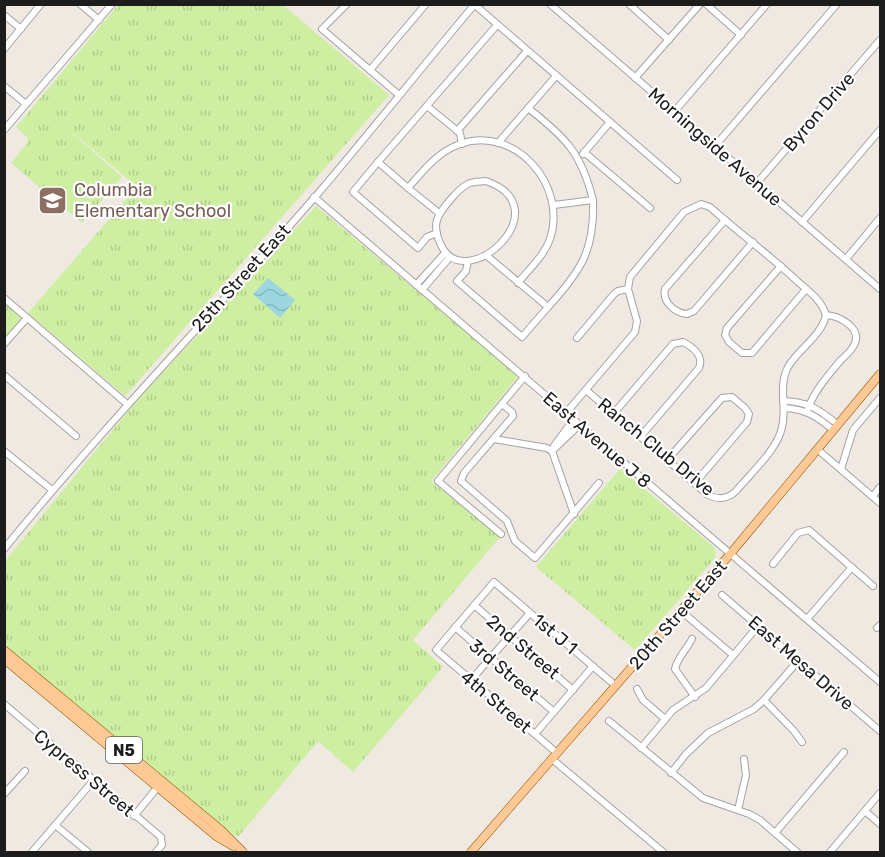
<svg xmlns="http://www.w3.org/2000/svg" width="885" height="857" font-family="Rubik,sans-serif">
<defs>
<pattern id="grass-tufts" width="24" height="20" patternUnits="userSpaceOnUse" patternTransform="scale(1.5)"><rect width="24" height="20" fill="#ceefa1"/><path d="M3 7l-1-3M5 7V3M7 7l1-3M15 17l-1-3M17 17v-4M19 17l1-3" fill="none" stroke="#b0cc8a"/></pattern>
<pattern id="water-waves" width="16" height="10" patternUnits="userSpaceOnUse" patternTransform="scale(1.5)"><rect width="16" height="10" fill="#9cd7e1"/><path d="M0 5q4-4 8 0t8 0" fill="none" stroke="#86b8c0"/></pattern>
</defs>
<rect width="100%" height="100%" fill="#efe9e1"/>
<g fill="url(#grass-tufts)">
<polygon points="118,5 283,5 389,95 125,396 28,313 137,187 53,116 122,177 82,223 11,163 28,142 27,137 16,127"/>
<polygon points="316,206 516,374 516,379 431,481 500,537 413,640 443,667 353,772 318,741 238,837 219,827 5,645 5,561 134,404"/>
<polygon points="5,304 21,318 5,337"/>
<polygon points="619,470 622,470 715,548 716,557 635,650 536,567"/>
</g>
<polygon fill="url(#water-waves)" points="268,278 295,300 280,318 253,294"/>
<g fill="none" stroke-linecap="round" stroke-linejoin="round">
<defs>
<g id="minor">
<polyline points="80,4 99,20"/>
<polyline points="347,4 322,29 399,95"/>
<polyline points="550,4 880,289"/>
<polyline points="629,4 669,40"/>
<polyline points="706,4 741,35"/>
<polyline points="475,5 677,180"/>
<polyline points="4,15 21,29"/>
<polyline points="4,49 41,4"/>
<polyline points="370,70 426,4"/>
<polyline points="635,78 700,4"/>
<polyline points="4,86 26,104"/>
<polyline points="427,106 460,133 462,144"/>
<path d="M528,108c37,29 53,44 65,92l-39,5"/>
<polyline points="674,112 767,4"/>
<polyline points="4,130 112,4"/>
<polyline points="457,131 527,51"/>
<polyline points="498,143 556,76"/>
<polyline points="715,146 837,4"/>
<polyline points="584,152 650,208"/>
<polyline points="583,154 610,122"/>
<polyline points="378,162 353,192 418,248 427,237 437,233"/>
<path d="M486,181c77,27 -21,116 -45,64 -10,-21 -4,-30 10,-46 5,-6 9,-11 17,-15 6,-3 12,-2 18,-3z"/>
<polyline points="757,183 880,40"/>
<polyline points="408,188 378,162 497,25"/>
<polyline points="314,197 880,682"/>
<path d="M439,213l-31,-25c16,-18 28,-35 52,-44 55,-19 108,41 90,95 -6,17 -21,30 -32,44"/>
<path d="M725,220l-60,69c-3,13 10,24 22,25l7,-3 59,-69"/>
<polyline points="802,222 880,130"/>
<polyline points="846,259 880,218"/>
<polyline points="468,261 466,271 457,281 522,337 548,307 487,256"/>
<polyline points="781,266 727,328 725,335 729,342 742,353 752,353 806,289"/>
<polyline points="416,285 445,253"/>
<polyline points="422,290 450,257"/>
<polyline points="4,298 127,404"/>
<path d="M548,307c33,-36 47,-57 45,-107"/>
<polyline points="577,338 614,294 618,291 628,289"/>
<polyline points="4,344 27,318"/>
<polyline points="4,375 76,436"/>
<path d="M586,390l122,105c10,5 20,4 28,-4 15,-18 42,-42 46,-64 5,-20 -4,-41 6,-60 11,-19 33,-30 38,-52"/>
<path d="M783,401c24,0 37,9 54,23"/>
<polyline points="502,404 512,412 513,416 464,473 461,481 507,521 515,541 535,558 599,483"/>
<path d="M784,408c21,1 33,8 49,22"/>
<path d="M566,413l69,-81 2,-11 -9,-32 2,-12 54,-65 17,-8 9,3c28,25 58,47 86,73 12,11 25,19 30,35 13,1 35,12 29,28 -2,7 -10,13 -15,18 -13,16 -26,30 -33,50"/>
<path d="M614,413l59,-69 10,-2c10,5 21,14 16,26l-58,68"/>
<polyline points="494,439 547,448 552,451 574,514"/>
<polyline points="554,446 573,420"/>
<polyline points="817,449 880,503"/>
<polyline points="4,451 52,490"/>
<polyline points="552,451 579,425"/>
<polyline points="667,460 722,398 732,397 745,408 749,414 747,422 695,483"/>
<polyline points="841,469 853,430 880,398"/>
<polyline points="873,496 880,487"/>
<polyline points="501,534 438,481 525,376"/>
<path d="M4,549c99,-122 208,-234 311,-352 54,-63 106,-129 160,-193"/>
<polyline points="773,564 798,533 809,530 873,586"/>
<polyline points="722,595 880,731"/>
<polyline points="474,605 573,690"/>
<polyline points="681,611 733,655"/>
<polyline points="807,619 852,567"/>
<polyline points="455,627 554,712"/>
<polyline points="877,628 880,625"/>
<path d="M692,639c-5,10 -15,19 -17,30l20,28"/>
<polyline points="471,680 530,613"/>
<polyline points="637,689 643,700 665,719"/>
<polyline points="764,700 794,731 802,742"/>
<polyline points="4,704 161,837 162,845 156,852"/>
<polyline points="609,721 703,798 749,814 760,820 797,852"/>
<polyline points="535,734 593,666"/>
<polyline points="641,748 673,710 706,688 758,626"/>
<polyline points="557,753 436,650 494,582 616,686"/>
<polyline points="552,759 663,852"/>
<polyline points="671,773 686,754 708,733 754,709 764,700 798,661"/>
<polyline points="4,794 25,771"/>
<polyline points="738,810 746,775 744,759"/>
<polyline points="865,811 880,824"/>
<polyline points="134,816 157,788"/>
<polyline points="55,825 88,852"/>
<polyline points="775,833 844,752"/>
<polyline points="32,852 93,781"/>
<polyline points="830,852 880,793"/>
</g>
<g id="major">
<polyline points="4,650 221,830 243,852"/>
<polyline points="4,659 216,836 233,846"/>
<polyline points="471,852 731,553 880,374"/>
</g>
</defs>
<use href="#minor" stroke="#a3a3a3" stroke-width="8"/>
<use href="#major" stroke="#955700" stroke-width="9"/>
<use href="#minor" stroke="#fff" stroke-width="6"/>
<use href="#major" stroke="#ffc996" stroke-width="8"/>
</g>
<defs>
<symbol id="school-square" viewBox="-11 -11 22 22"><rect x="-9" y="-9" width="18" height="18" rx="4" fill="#8d6e63" stroke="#fff"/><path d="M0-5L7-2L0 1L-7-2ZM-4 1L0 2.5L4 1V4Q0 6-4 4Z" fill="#fff"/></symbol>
</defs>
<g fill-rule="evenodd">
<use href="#school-square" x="36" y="184" width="33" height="33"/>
</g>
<g text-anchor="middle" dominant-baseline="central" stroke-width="4.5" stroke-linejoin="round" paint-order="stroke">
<rect fill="#fff" stroke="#606060" stroke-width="1.5" x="106" y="737" width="36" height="26" rx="4.5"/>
<g font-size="16" font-weight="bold" fill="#1c1c1c">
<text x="124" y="750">N5</text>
</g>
<g font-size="18" fill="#1c1c1c" stroke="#fff">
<text transform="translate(819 112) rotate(-49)">Byron Drive</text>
<text transform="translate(715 147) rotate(41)">Morningside Avenue</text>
<text transform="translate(241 278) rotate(-48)">25th Street East</text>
<text transform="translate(597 440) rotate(41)">East Avenue J 8</text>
<text transform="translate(656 447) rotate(39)">Ranch Club Drive</text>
<text transform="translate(678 615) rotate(-49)">20th Street East</text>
<text transform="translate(555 634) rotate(40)">1st J 1</text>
<text transform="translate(523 647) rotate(40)">2nd Street</text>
<text transform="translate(801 663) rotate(41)">East Mesa Drive</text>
<text transform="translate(504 670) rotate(40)">3rd Street</text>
<text transform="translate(496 702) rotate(40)">4th Street</text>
<text transform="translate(84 773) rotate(40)">Cypress Street</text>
</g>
<g font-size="18" fill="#785e54" stroke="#fff" text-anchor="start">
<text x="74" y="190">Columbia<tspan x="74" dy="21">Elementary School</tspan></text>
</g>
</g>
<rect width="885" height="857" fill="none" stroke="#1c1c1c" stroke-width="12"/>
</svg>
